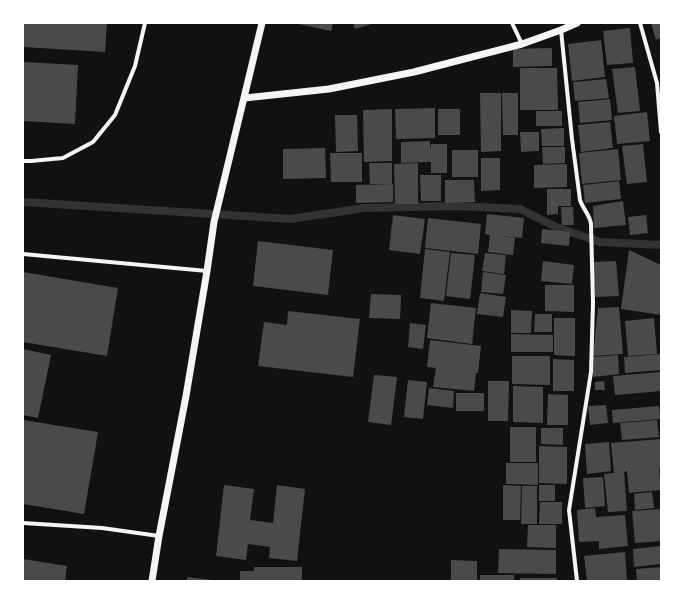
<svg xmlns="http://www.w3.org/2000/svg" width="684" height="604" font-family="'Exo 2',sans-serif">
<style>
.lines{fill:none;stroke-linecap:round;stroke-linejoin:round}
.stream{stroke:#333;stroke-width:8}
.building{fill:#4a4a4a}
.minor{stroke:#f5f5f5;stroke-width:4}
.tertiary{stroke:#f5f5f5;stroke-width:7}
</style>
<rect width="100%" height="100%" fill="#111"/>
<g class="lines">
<polyline class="stream" points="23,202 291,219 363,208 457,206 520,209 556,227 600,242 661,245"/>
</g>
<g class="building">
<polygon points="23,23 107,23 105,52 23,47"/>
<polygon points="294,23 333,23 331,31"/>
<polygon points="353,23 375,23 355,29"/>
<polygon points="651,23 661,23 661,38 656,40"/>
<polygon points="630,28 633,63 607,65 603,31"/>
<polygon points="601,40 605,77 572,81 568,44"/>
<polygon points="552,48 552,66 513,67 513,49"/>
<polygon points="23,62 78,65 75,124 23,121"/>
<polygon points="635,67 640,111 618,113 612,69"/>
<polygon points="520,68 557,68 558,110 520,110"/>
<polygon points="606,79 609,98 575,101 573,82"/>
<polygon points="480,93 501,93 501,151 481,152"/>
<polygon points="502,93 518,93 518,135 503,135"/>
<polygon points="610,99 612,120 580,123 578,102"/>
<polygon points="435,108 435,138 396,139 395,109"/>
<polygon points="392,109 392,161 364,162 363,110"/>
<rect x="438" y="109" width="22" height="26"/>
<rect x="536" y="111" width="26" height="15"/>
<polygon points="647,112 650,141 617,144 614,116"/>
<polygon points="335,115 357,115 358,151 336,152"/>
<polygon points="610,122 613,148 581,152 578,125"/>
<polygon points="564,128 564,146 542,146 541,129"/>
<polygon points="520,132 539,132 539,151 521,152"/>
<polygon points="430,141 430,151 431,144 447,144 447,173 431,173 431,162 401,163 401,142"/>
<polygon points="643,144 647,182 627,184 622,146"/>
<polygon points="542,147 565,147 565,163 543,164"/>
<polygon points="325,148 326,178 283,179 283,149"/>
<polygon points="618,149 621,180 582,184 579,153"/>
<rect x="452" y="150" width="26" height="27"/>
<polygon points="330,153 362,153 362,182 331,182"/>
<polygon points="481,158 500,158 500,190 481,191"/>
<polygon points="369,163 392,163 392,184 370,184"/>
<polygon points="418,163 418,204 395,204 394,164"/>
<polygon points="567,164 567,187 534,188 534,165"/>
<polygon points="420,175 441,175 441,201 421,201"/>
<polygon points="445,180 474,180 475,202 445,203"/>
<polygon points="619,181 621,199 585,203 583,185"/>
<polygon points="393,184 393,202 356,203 356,185"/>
<polygon points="547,189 571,189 571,206 558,206 558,214 547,215"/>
<polygon points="623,201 626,225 594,228 593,206"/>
<polygon points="561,207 573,207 574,225 562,225"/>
<polygon points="487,214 524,218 522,238 501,236 515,238 513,255 488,252 490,235 485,234"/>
<polygon points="393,215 425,219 420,254 389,250"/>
<polygon points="646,215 648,233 630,235 628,217"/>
<polygon points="428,218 481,224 478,254 425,248"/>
<polygon points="542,229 570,232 569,246 541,243"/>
<polygon points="258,241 333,250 328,295 253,286"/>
<polygon points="425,249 450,252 444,301 420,298"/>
<polygon points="629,250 661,265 661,315 621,309"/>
<polygon points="451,253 475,255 470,299 446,296"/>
<polygon points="485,253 506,255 504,274 482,271"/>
<polygon points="543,261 574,265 572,284 541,281"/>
<polygon points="616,261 619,296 595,297 593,262"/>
<polygon points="23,272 118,288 107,356 23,342"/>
<polygon points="483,272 506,275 503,294 481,292"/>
<polygon points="545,285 574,285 574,312 545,311"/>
<polygon points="480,293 506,297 503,317 477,314"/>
<polygon points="371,294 401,295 400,319 369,318"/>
<polygon points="431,303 476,308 472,344 427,338"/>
<polygon points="619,307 623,354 593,356 598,308"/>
<polygon points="511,310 532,311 531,333 511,333"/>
<polygon points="288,311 360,319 353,377 258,366 264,322 287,325"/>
<polygon points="535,314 552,314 552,332 534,332"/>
<polygon points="554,318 575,318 575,356 554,355"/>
<polygon points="654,318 657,354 628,356 625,321"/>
<polygon points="410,323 426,325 423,349 408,347"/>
<polygon points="511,334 553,335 553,352 511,352"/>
<polygon points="430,340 481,346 478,373 476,373 474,391 433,387 436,368 427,367"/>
<polygon points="23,349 51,355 38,418 23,415"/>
<polygon points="661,354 661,370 625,373 624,357"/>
<polygon points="618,355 619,374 593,377 593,357"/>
<polygon points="512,356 550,356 550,385 512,384"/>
<polygon points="553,359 574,360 574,391 553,391"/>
<polygon points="661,372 661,391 615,395 613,376"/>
<polygon points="374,375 397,377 391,425 368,422"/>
<polygon points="408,380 427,382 423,419 404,417"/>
<polygon points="488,381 509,381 508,421 488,421"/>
<polygon points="604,381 605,390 595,390 595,382"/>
<polygon points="513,386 543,387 543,423 513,422"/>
<polygon points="429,388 454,391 453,408 427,405"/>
<rect x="456" y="393" width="28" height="18"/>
<polygon points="548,394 568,395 568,425 547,425"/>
<polygon points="606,405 608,423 590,425 588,406"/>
<polygon points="659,406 660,419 613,423 612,410"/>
<polygon points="23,420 98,432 84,514 23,504"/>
<polygon points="657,420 659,437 622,440 620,423"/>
<rect x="510" y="427" width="26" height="35"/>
<polygon points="541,428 563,428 563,445 541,444"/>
<polygon points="661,439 661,469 659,469 661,490 629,493 627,471 624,472 627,511 608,512 604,474 622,472 614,473 611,443"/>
<polygon points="609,442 611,471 587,474 585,444"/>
<polygon points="539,446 567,447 567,484 539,483"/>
<polygon points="506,463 538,463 538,485 506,484"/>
<polygon points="603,477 605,506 585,508 583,478"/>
<polygon points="224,485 254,489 250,520 273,523 277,485 305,489 297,561 269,558 270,547 248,544 246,560 216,556"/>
<polygon points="503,485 521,486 520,520 503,520"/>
<rect x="539" y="485" width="16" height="16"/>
<polygon points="522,486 537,486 537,524 521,524"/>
<polygon points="652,492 654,508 635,510 634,494"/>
<polygon points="540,502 562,502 562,524 539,524"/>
<polygon points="595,508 596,517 625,515 628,546 599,549 599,541 579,542 577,510"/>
<polygon points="661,509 661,541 635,543 632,511"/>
<polygon points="528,525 556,525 556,548 527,547"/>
<polygon points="661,546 661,564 634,567 633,549"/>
<polygon points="499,549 556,550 556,574 498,573"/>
<polygon points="625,552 627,581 587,581 584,556"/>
<polygon points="23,559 67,566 65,581 23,581"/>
<polygon points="451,560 477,561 477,581 451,581"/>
<polygon points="254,567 302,567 302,581 240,581 240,571 254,571"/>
<polygon points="661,567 661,581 637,581 636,569"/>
<rect x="480" y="575" width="34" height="6"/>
<polygon points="187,577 212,580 212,581 187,581"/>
<rect x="520" y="578" width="37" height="3"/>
</g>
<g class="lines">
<g class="minor">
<polyline points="512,23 522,44"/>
<polyline points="640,23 657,83 661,132"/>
<path d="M561,30L572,139L580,200C583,209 590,215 591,224L593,303L591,372L569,510L577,581"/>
<polyline points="23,161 31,161 63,158 93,142 115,115 135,66 145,23"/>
<polyline points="23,254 207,271"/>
<polyline points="23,523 102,528 159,536"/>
</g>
<g class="tertiary">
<polyline points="245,98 329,89 414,72 522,44 561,30 577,23"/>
<polyline points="152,581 159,536 186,396 207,271 214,222 262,23"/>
</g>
</g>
<rect width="684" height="604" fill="none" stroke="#ffffff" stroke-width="48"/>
</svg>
